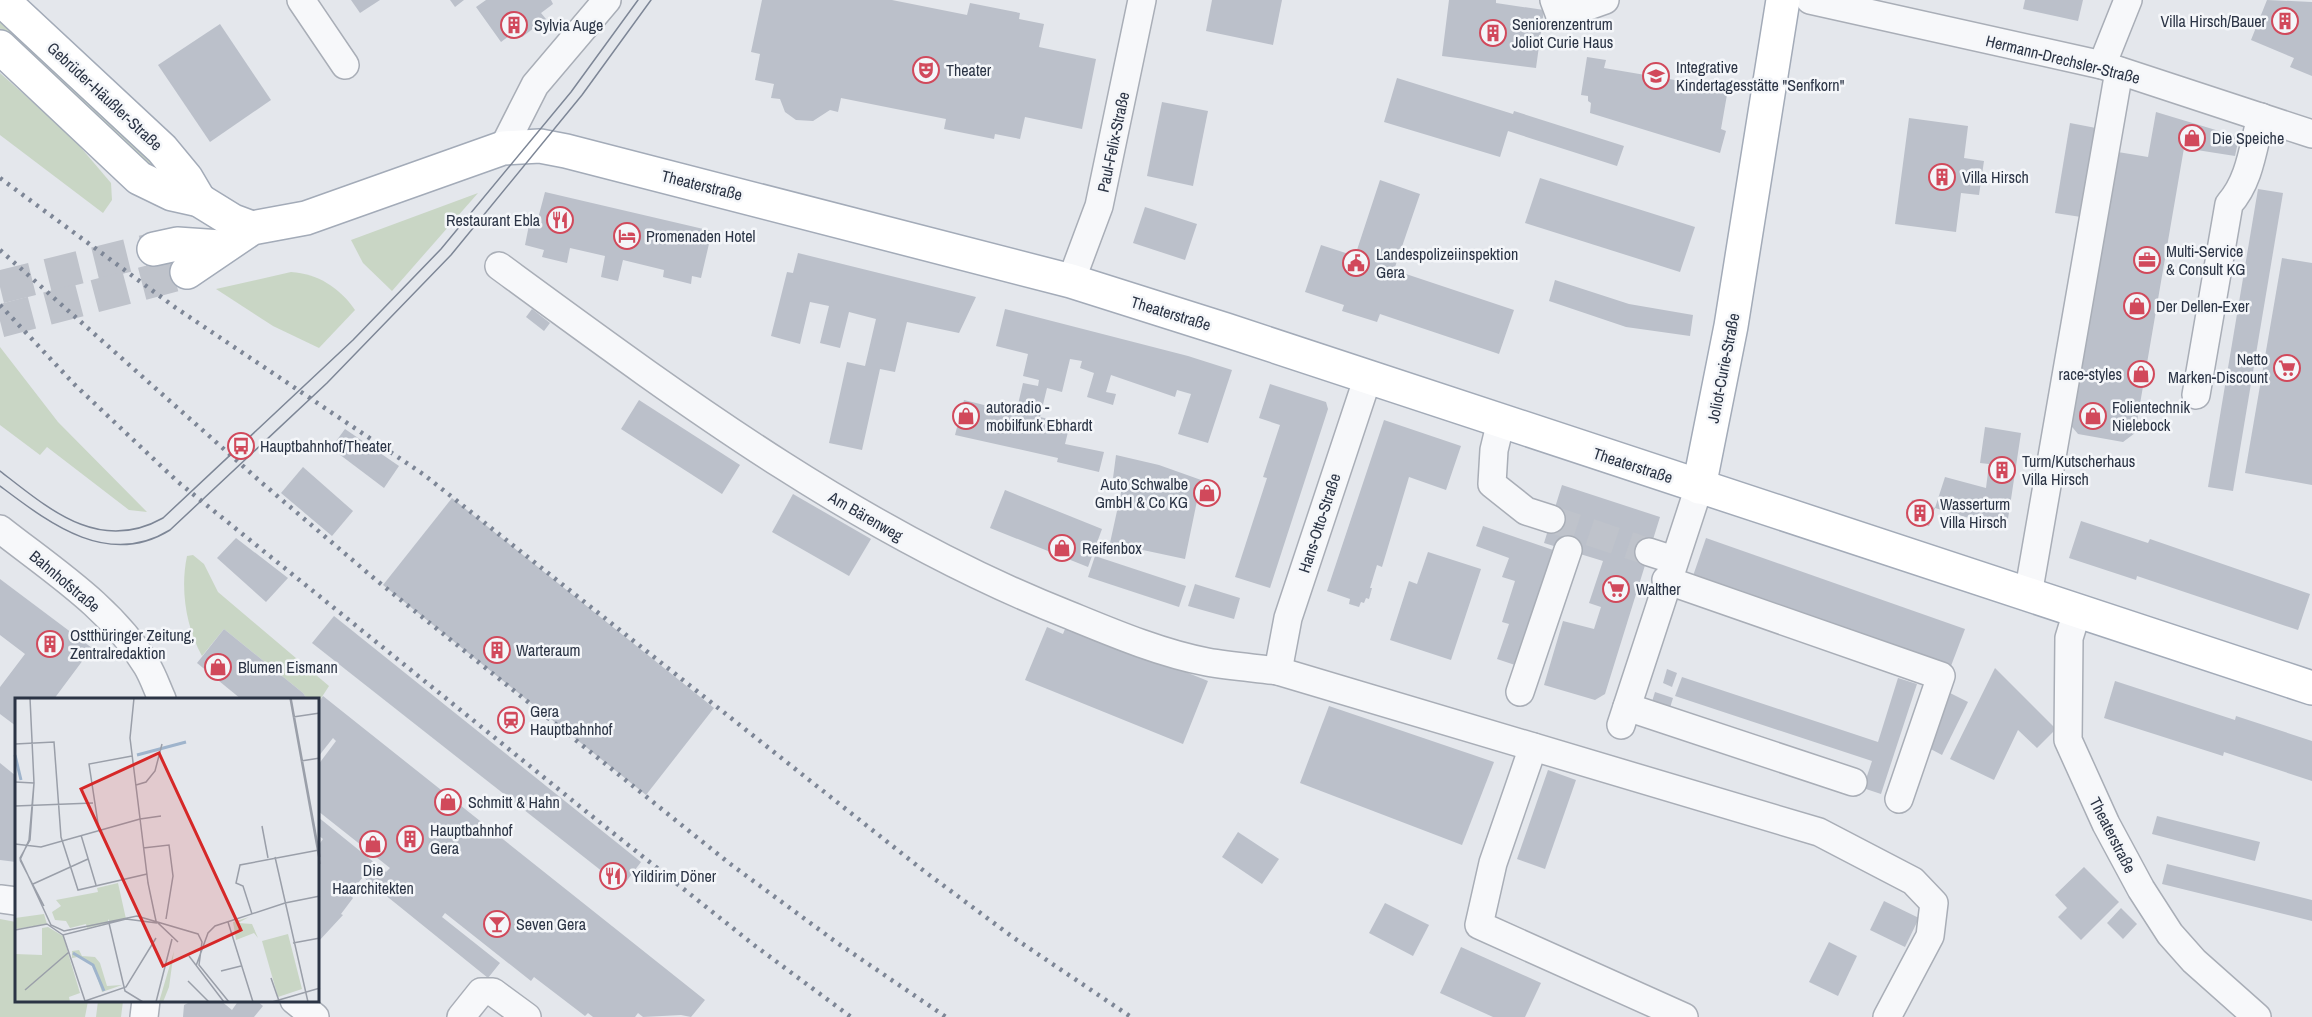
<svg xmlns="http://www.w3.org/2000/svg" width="2312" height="1017" font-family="'Archivo Narrow',sans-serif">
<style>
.green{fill:#c9d6c5}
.building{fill:#bbc0ca}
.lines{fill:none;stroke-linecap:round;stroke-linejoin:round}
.minor-tunnel{stroke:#bfc3cb;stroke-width:27;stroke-dasharray:27 14;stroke-linecap:butt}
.major-tunnel{stroke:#bfc3cb;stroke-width:33;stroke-dasharray:33 16;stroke-linecap:butt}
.minor-casing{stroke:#a9aeb7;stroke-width:30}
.major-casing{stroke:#a3abb8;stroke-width:36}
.minor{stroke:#f7f8fa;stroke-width:27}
.major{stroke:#fff;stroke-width:33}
.tram{stroke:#7d8696;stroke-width:1.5}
.rail{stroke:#7d8696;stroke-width:4.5;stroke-dasharray:3 6;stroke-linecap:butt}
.labels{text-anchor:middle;stroke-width:5;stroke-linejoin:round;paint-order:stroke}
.poi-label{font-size:16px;fill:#2b3445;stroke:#f4f6f9;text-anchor:start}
.street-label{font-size:16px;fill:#2b3445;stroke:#f4f6f9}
.inset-river{fill:none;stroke:#9fb4cc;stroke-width:3}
.inset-road{fill:none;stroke:#9a9fa9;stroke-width:1.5}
.view{fill:#d62828;fill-opacity:0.15;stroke:#d62828;stroke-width:3}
.inset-edge{fill:none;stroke:#2b3445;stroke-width:3}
</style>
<rect width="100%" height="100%" fill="#e4e7ec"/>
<g class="green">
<polygon points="0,16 160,169 157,171 146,162 0,29"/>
<polygon points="0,73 71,136 111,183 112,200 103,213 0,135"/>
<polygon points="478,193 392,291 363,263 351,240"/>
<path d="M291,272C318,274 339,287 355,310L319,348L273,326L216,289Z"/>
<polygon points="0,347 58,422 147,512 129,510 47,447 40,455 0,425"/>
<path d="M193,555L204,564L218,592L329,686L318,703V699H307L303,693L224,629L202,656C186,627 180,589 187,556Z"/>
<polygon points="0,919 16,922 16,1000 88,1001 85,1017 0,1017"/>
<polygon points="98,1001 123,1001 121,1017 96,1017"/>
</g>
<g class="building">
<polygon points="351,0 380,0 360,13"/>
<polygon points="450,0 464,0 455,7"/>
<polygon points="486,0 551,0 553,4 541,13 546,19 522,37 517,30 501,42 476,7"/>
<polygon points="762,0 892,0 967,15 970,3 1020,13 1019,19 1044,24 1039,47 1096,59 1082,129 1025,117 1020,139 995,134 994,139 944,129 946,119 841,98 838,112 830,110 813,121 796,120 785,112 780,99 771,98 774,84 755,80 760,54 751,52"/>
<polygon points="1212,0 1282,0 1273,45 1206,31"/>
<polygon points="1449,0 1496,0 1496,3 1544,10 1536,68 1442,56"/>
<polygon points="2025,0 2083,0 2078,21 2023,9"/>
<polygon points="2267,0 2312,2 2312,76 2290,67 2294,58 2251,40"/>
<polygon points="220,24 271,100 210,142 158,65"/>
<polygon points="1587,57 1606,60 1604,68 1728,89 1721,129 1726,131 1720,153 1590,113 1591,103 1588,101 1588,96 1581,95"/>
<polygon points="1397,78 1513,114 1514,111 1624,146 1617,166 1508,131 1500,157 1384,122"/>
<polygon points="1162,102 1208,111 1193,186 1147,176"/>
<polygon points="2156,112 2239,137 2235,156 2184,148 2135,433 2123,442 2078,434 2068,422 2112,151 2148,157"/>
<polygon points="1909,118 1968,126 1964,158 1984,161 1979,195 1961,193 1956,232 1895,224"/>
<polygon points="2070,123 2096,128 2081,217 2055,213"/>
<polygon points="1540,178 1695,227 1680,272 1525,223"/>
<polygon points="1380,180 1420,194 1394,270 1514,310 1499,354 1380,314 1377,322 1342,311 1344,305 1305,292 1321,245 1355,256"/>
<polygon points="2258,189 2283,193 2233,491 2208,487"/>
<polygon points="545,192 712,231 701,278 692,276 691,284 663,277 664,270 623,260 618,281 601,277 605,256 570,248 567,263 542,257 544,250 525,245 529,225 536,226"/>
<polygon points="1145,207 1197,224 1185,260 1133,243"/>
<polygon points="798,253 976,297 959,333 907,322 895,372 880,369 862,450 829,443 847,362 865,366 876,319 849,312 840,348 820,343 829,306 810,302 800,344 771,336 787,272 793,273"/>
<polygon points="2282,258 2312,263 2312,485 2245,473"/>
<polygon points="1555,280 1629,304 1693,315 1690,336 1626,327 1549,301"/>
<polygon points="532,309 550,323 544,331 526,317"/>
<polygon points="1005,309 1188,356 1232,370 1208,443 1178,434 1191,394 1177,390 1175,397 1111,375 1106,392 1116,394 1113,405 1087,397 1094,373 1080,368 1082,361 1070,359 1062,392 1047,388 1040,417 1070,424 1065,444 1104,452 1099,472 1057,462 1058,458 955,435 964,400 1016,413 1023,383 1038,386 1039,380 1023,376 1028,354 996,346"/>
<polygon points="1270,384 1326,402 1328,409 1270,588 1235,577 1267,478 1263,477 1280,425 1259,418"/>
<polygon points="639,400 740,465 722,494 621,429"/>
<polygon points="1384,420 1461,446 1446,490 1409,477 1382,567 1377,565 1370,588 1372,588 1369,599 1366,598 1364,603 1361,602 1359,607 1349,604 1350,599 1327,591"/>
<polygon points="1985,427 2021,433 2008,519 1996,526 1935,508 1945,477 1986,488 1989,464 1980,463"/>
<polygon points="345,429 399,466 384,488 331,448"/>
<polygon points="1116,455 1159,465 1218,486 1213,505 1197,501 1185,559 1110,543 1124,479 1113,478"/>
<polygon points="303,467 353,511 332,536 281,493"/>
<polygon points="1562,485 1660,517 1605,694 1595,700 1544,685 1563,621 1594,629 1601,607 1589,603 1603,561 1544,543"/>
<polygon points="1005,490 1102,529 1088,567 990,528"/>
<polygon points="793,494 871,539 849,576 772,532"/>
<polygon points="452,498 714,708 646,795 383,585"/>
<polygon points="1912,500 1935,508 1929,526 1906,518"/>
<polygon points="2081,521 2148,543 2150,539 2310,594 2298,630 2137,576 2136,580 2069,558"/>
<polygon points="1483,526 1559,552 1521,667 1497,659 1509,624 1502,622 1515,581 1502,577 1509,558 1476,546"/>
<polygon points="236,538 288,578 266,602 217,558"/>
<polygon points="1706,538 1965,629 1951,666 1693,576"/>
<polygon points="1428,552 1481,569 1451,660 1390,640 1409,581 1417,584"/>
<polygon points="1095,556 1186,586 1179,607 1088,577"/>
<polygon points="0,579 92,648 54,699 16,699 16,726 0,714 0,687 25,654 0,635"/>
<polygon points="1195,584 1240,598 1234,619 1188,606"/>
<polygon points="334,616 641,862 622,887 312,643"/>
<polygon points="1067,624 1208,681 1183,744 1025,680 1047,627 1063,634"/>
<polygon points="224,629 303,693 307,699 241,699 197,663"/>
<polygon points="1995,668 2056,729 2037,748 2018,730 1994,780 1950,759"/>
<polygon points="1667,669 1677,673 1672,687 1663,683"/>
<polygon points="1682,677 1878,742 1898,678 1917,684 1881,794 1863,788 1872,761 1675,696"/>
<polygon points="2115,681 2235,720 2236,716 2312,741 2312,781 2224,752 2223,756 2104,718"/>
<polygon points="1655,692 1673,698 1669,711 1651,705"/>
<polygon points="1950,693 1968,702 1942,755 1925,746"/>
<polygon points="323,696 705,1000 691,1017 681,1015 643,1017 638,1013 635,1017 593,1017 588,1013 585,1016 534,977 531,981 445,913 442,917 500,963 488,978 363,877 349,894 353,898 341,914 343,915 318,942 318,846 323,839 318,835 318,817 386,872 390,868 318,811 318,765 336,741 333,738 318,757 318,703"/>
<polygon points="1329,706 1494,762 1462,845 1300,783"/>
<polygon points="0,763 16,776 16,862 0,860"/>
<polygon points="1548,770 1576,780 1545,869 1517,859"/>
<polygon points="2157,816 2260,842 2255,861 2152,834"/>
<polygon points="1238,832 1279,859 1262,884 1222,857"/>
<polygon points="2167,864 2312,900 2312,921 2162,884"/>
<polygon points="2084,867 2119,902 2081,940 2058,917 2067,908 2055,895"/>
<polygon points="1884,901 1919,918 1905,947 1870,930"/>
<polygon points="1385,903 1429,925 1413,956 1369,933"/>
<polygon points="2121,908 2137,924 2123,939 2107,923"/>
<polygon points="1829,942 1857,956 1838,996 1809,982"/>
<polygon points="1461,947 1541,983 1525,1017 1493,1017 1440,993"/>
<polygon points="194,1000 220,1000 232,1010 239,1000 256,1000 263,1006 254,1017 183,1017 184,1005"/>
</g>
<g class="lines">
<polyline class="minor-tunnel" points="1551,519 1649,552"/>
<g class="major-tunnel">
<polyline points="0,287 154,249"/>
<polyline points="0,321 187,272"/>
</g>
<defs>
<g id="minor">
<polyline points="301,0 345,65"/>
<polyline points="1554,0 1560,16 1605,0"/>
<polyline points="1810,0 2102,65 2312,134"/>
<polyline points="2102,65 2128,0"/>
<polyline points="503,148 535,85 607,0"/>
<path d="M499,266C679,398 860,533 1069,615C1113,633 1160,653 1207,662C1230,666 1255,668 1278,671L1819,832L1913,881L1934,903L1930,936L1887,1017"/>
<polyline points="1071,281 1099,206 1142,0"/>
<path d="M2196,395L2229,204C2250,181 2253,147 2261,117"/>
<polyline points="1501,421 1494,450 1492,484 1526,511 1551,519"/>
<path d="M0,529C52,570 112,608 147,666C153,676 157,688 162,699"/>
<polyline points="1649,552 1674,560"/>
<polyline points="1666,580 1941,676 1899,799"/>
<polyline points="2028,595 2119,71"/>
<polyline points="2077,612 2069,638 2068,740 2106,824 2141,889 2170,934 2194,961 2257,1017"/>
<polyline points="1278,671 1288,618 1368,377"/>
<polyline points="1520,692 1568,550"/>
<polyline points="1627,707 1853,782"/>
<polyline points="1621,725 1699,487"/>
<polyline points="1533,747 1493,863 1479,925 1684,1017"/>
<polyline points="0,899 16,901"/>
<polyline points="294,1000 315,1017"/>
<polyline points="144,1017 146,1000"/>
<polyline points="461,1017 481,992 493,992 527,1017"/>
</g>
<g id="major">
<polyline points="2,0 162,149 186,178 199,200"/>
<polyline points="0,47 139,178 172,194 199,200 233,221 252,228"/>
<polyline points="154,249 177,244 221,247"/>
<polyline points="187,272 252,228 306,218 503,148 540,146 566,151 1071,281 1226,330 2312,688"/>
<polyline points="1699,487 1731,326 1783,0"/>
</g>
</defs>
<use href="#minor" class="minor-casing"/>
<use href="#major" class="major-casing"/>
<use href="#minor" class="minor"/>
<use href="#major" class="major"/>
<g class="tram">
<path d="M0,471C49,509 99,554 163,518L353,340L441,249L571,92L638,0"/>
<path d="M0,486C48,522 107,569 170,530L327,383L451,255L582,95L651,0"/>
</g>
<g class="rail">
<polyline points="0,178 176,308 423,474 924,871 1014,938 1131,1017"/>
<polyline points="0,250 262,483 376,580 729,863 836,942 946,1017"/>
<polyline points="0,305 75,385 178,482 588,813 754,945 851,1017"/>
</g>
</g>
<defs>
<symbol id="building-ring" viewBox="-11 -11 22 22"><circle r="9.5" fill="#f4f6f9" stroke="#d1495b" stroke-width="1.5"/><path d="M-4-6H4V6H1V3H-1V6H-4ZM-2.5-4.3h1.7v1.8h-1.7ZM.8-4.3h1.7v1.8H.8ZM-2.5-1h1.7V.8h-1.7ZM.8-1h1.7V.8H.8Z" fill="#d1495b"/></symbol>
<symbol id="theatre-ring" viewBox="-11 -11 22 22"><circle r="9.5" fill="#f4f6f9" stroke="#d1495b" stroke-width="1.5"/><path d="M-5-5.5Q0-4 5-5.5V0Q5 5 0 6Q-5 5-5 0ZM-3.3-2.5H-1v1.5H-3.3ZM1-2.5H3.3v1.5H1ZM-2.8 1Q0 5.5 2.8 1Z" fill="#d1495b"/></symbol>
<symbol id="school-ring" viewBox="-11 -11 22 22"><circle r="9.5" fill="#f4f6f9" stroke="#d1495b" stroke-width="1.5"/><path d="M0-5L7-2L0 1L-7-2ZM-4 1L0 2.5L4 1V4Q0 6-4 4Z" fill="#d1495b"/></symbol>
<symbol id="shop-ring" viewBox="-11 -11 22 22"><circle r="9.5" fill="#f4f6f9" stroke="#d1495b" stroke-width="1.5"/><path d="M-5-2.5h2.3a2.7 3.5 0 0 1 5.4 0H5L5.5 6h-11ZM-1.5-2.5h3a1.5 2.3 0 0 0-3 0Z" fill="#d1495b"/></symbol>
<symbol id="restaurant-ring" viewBox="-11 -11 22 22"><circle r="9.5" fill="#f4f6f9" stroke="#d1495b" stroke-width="1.5"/><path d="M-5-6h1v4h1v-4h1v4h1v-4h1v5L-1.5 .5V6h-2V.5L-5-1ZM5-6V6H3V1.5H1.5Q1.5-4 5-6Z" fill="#d1495b"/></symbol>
<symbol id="hotel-ring" viewBox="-11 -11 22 22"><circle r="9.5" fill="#f4f6f9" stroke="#d1495b" stroke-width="1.5"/><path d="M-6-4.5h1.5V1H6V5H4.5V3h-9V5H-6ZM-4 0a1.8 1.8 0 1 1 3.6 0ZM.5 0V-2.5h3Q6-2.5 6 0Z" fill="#d1495b"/></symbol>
<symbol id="office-ring" viewBox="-11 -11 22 22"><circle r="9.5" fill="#f4f6f9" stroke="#d1495b" stroke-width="1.5"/><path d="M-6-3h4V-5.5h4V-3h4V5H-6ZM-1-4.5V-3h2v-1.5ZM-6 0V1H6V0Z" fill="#d1495b"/></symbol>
<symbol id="civic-ring" viewBox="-11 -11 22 22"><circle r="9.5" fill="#f4f6f9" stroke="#d1495b" stroke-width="1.5"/><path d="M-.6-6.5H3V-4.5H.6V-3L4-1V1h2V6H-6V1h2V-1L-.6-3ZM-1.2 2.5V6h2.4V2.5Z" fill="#d1495b"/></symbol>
<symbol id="supermarket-ring" viewBox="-11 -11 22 22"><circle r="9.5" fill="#f4f6f9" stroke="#d1495b" stroke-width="1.5"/><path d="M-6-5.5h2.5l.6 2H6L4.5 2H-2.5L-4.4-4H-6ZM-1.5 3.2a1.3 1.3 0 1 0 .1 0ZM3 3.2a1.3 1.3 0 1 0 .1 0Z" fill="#d1495b"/></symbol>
<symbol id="bus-ring" viewBox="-11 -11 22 22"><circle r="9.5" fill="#f4f6f9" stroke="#d1495b" stroke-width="1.5"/><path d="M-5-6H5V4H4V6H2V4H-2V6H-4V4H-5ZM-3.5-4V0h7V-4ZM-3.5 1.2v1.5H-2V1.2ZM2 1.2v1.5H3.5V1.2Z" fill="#d1495b"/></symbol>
<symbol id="station-ring" viewBox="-11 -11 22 22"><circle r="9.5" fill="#f4f6f9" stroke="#d1495b" stroke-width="1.5"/><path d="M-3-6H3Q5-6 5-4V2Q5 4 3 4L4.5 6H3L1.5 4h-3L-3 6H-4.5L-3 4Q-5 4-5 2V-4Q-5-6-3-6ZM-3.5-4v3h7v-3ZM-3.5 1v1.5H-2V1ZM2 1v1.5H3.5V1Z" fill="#d1495b"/></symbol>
<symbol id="bar-ring" viewBox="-11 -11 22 22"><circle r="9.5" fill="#f4f6f9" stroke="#d1495b" stroke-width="1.5"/><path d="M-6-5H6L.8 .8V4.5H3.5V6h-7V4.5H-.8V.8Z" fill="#d1495b"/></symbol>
</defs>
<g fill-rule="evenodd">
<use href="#building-ring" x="2270" y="6" width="30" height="30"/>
<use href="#building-ring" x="499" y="10" width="30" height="30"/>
<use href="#building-ring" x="1478" y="18" width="30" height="30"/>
<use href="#theatre-ring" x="911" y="55" width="30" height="30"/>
<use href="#school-ring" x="1641" y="61" width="30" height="30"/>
<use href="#shop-ring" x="2177" y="123" width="30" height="30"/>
<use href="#building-ring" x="1927" y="162" width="30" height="30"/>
<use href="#restaurant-ring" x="545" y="205" width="30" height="30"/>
<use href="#hotel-ring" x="612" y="221" width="30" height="30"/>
<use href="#office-ring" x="2132" y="245" width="30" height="30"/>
<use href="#civic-ring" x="1341" y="248" width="30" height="30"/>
<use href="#shop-ring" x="2122" y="291" width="30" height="30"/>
<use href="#supermarket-ring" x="2272" y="353" width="30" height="30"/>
<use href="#shop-ring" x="2126" y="359" width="30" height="30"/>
<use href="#shop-ring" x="951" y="401" width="30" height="30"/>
<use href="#shop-ring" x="2078" y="401" width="30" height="30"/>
<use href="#bus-ring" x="226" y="431" width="30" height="30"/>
<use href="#building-ring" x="1987" y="455" width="30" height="30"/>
<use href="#shop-ring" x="1192" y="478" width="30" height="30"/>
<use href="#building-ring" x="1905" y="498" width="30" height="30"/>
<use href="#shop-ring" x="1047" y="533" width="30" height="30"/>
<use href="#supermarket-ring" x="1601" y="574" width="30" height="30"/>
<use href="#building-ring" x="35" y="629" width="30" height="30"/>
<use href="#building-ring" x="482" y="635" width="30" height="30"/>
<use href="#shop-ring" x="203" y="652" width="30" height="30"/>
<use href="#station-ring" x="496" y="705" width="30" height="30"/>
<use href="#shop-ring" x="433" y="787" width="30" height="30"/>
<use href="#building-ring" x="395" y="824" width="30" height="30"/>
<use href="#shop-ring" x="358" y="829" width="30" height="30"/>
<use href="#restaurant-ring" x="598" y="861" width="30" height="30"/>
<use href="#bar-ring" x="482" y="909" width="30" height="30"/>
</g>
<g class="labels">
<g class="poi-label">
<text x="2266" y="27" text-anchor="end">Villa Hirsch/Bauer</text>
<text x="1512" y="30">Seniorenzentrum<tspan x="1512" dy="18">Joliot Curie Haus</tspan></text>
<text x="534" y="31">Sylvia Auge</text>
<text x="1676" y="73">Integrative<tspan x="1676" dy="18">Kindertagesstätte "Senfkorn"</tspan></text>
<text x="946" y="76">Theater</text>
<text x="2212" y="144">Die Speiche</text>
<text x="1962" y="183">Villa Hirsch</text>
<text x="540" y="226" text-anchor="end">Restaurant Ebla</text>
<text x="646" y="242">Promenaden Hotel</text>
<text x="2166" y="257">Multi-Service<tspan x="2166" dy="18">&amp; Consult KG</tspan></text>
<text x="1376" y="260">Landespolizeiinspektion<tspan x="1376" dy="18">Gera</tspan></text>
<text x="2156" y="312">Der Dellen-Exer</text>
<text x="2268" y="365" text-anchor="end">Netto<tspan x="2268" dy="18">Marken-Discount</tspan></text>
<text x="2122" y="380" text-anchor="end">race-styles</text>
<text x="986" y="413">autoradio -<tspan x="986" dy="18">mobilfunk Ebhardt</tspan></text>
<text x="2112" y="413">Folientechnik<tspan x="2112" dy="18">Nielebock</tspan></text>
<text x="260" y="452">Hauptbahnhof/Theater</text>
<text x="2022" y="467">Turm/Kutscherhaus<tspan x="2022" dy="18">Villa Hirsch</tspan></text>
<text x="1188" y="490" text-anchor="end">Auto Schwalbe<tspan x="1188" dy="18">GmbH &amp; Co KG</tspan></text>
<text x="1940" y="510">Wasserturm<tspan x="1940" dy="18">Villa Hirsch</tspan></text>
<text x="1082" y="554">Reifenbox</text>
<text x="1636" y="595">Walther</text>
<text x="70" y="641">Ostthüringer Zeitung,<tspan x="70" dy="18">Zentralredaktion</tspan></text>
<text x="516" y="656">Warteraum</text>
<text x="238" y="673">Blumen Eismann</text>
<text x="530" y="717">Gera<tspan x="530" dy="18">Hauptbahnhof</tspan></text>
<text x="468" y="808">Schmitt &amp; Hahn</text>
<text x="430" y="836">Hauptbahnhof<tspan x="430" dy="18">Gera</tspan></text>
<text x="373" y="876" text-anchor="middle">Die<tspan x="373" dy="18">Haarchitekten</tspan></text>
<text x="632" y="882">Yildirim Döner</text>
<text x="516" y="930">Seven Gera</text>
</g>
<g class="street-label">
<text transform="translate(2063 59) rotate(14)" y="6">Hermann-Drechsler-Straße</text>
<text transform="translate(105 96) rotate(43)" y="6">Gebrüder-Häußler-Straße</text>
<text transform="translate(1113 142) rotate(-78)" y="6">Paul-Felix-Straße</text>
<text transform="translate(702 185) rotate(14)" y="6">Theaterstraße</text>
<text transform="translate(1171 313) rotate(17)" y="6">Theaterstraße</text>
<text transform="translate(1723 368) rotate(-79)" y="6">Joliot-Curie-Straße</text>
<text transform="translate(1633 465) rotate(18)" y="6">Theaterstraße</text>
<text transform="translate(866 516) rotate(30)" y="6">Am Bärenweg</text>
<text transform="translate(1319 523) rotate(-72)" y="6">Hans-Otto-Straße</text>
<text transform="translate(65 581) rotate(40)" y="6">Bahnhofstraße</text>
<text transform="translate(2113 835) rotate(63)" y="6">Theaterstraße</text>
</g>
</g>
<g transform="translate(15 698)">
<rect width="304" height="304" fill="#e4e7ec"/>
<path d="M103,185L111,221L95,224L93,221V225L72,230L71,226L55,230L51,223L40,222L37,214L46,208L41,202L83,194L82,190ZM29,216L32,226L0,231V220ZM234,219L223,225L237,226L243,240L239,235L221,242L218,224ZM33,229L48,238L65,295L54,299L55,304H0V256L27,257V230ZM273,236L287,291L263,299L247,243ZM64,252L67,258L80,259L85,265L92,288L107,287L87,294L78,267L63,259L57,260V253ZM159,253L154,289L148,304H144Z" fill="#c9d6c5"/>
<path class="inset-river" d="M0,57L6,82M122,57L171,44M58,255L78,267L89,293"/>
<path class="inset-road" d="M15,0L19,85L15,142L5,160L36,227L49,233L122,218L183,236L187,244L184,267L214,304M119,0L115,40L133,185L141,223L163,244M275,0L305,166M276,0L305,159M278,19L305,15M0,46L39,44L46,139L63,192L132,176M286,63L305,60M0,84L19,85M121,87L131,84L140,73L147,46M0,108L78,105M125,121L146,118M247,128L253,160M84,132L74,66L117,58M66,137L81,187M0,146L26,149L125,121M128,150L154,147L158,178L151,221M260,159L293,304M5,162L14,142L19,85L15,0M5,162L29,208M18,186L73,161M237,216L228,188L221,185L225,167L304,152M213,224L238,304M94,225L110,293L128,304M0,232L32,226L48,237L111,221L142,225M48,237L70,303M278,245L305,240M174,258L209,304M181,268L193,235L200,228L270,205L305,198M206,273L226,268M256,280L264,303M173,283L194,304M10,292L54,254M70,303L111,289L141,240M141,304L157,241M257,304L305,290"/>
<path class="view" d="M144,55L226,232L148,268L66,91Z"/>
<rect width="304" height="304" class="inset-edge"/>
</g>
</svg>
